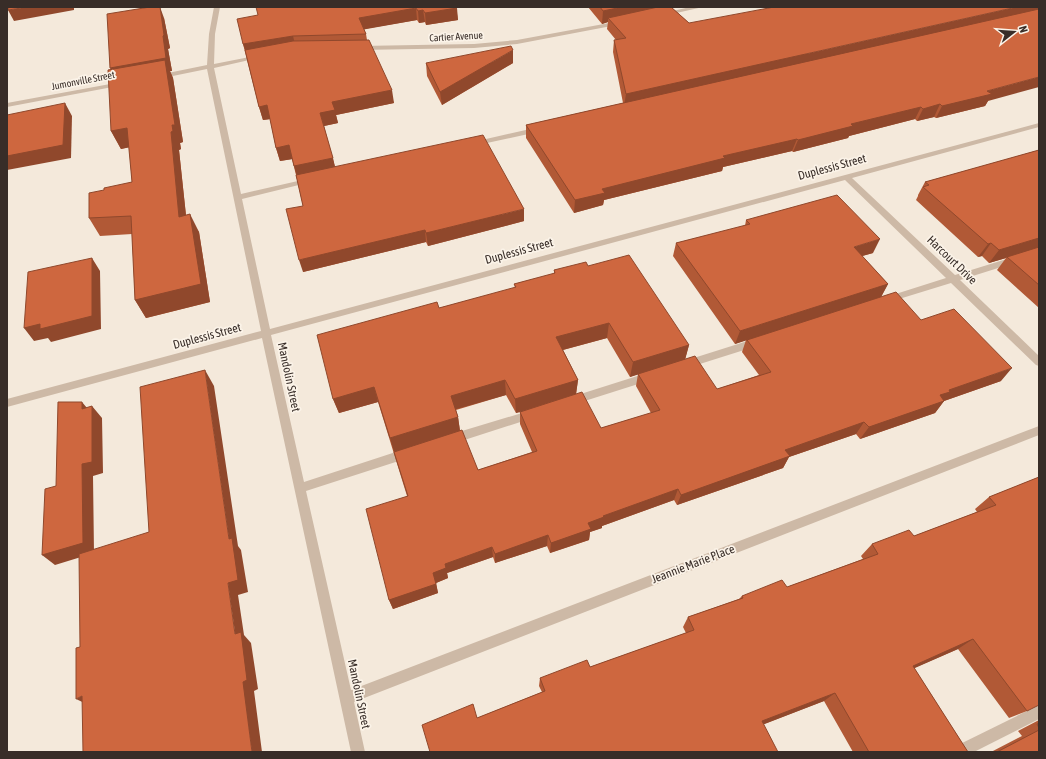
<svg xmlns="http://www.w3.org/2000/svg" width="1046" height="759" font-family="'Asap Condensed',sans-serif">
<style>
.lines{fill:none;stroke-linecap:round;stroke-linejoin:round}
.minor{fill:#cdb9a6;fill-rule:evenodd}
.wall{fill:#b15936;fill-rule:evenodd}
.shaded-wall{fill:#90482c}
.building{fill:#ce673f;stroke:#90482c}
.labels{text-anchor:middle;stroke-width:3.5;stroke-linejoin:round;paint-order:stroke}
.far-street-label{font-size:10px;fill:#382d28;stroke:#fbf3e8}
.street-label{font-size:12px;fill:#382d28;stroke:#fbf3e8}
</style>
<rect width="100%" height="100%" fill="#f4e9db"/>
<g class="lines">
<g class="minor">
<polygon points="214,7 220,7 215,34 214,64 260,55 263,57 214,68 241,194 311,178 315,180 311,182 242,199 270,329 1039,123 1039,127 852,178 955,275 1039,249 1039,255 960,280 1039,356 1039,366 1036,365 951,283 886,303 883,302 881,300 883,298 946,278 845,180 271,335 304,482 408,448 412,450 413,453 412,456 408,458 306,491 351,690 1039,426 1039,435 354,702 365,752 351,752 262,338 7,407 7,399 261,331 207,69 158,79 155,77 158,75 207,65 209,34"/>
<polygon points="690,7 703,7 663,16 660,14"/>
<polygon points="620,21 623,23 622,24 517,44 474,48 360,50 357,48 360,46 474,44 517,40"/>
<polygon points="121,82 123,83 123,85 7,107 7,103"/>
<polygon points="539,127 543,129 542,131 473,146 469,144 473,142"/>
<polygon points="757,338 762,342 760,345 684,369 681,368 679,365 681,362"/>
<polygon points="650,372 654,373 655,376 654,379 572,405 568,404 567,401 568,398"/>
<polygon points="532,410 536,411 537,414 536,417 452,444 448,442 447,439 448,436 452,434"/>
<polygon points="1039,705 1039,719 974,752 952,752 954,747"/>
</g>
</g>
<g class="wall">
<polygon points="456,7 458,20 426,25 425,22 419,23 417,20 364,29 366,34 367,40 394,103 336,115 338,123 324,126 335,167 524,221 428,246 426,242 303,272 303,206 296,175 292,159 280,161 276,148 270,119 263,120 259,107 243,44 258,15"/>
<polygon points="588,7 671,7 689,23 988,101 985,106 936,118 934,117 917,121 915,119 849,136 848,138 793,152 792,151 723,167 722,171 604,200 603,205 574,213 526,138 526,125 623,103 613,52 614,40 616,40 607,29 608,22 602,24"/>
<polygon points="164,18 170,48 168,49 172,71 170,71 173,78 183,142 180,143 181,149 179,150 186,215 199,232 210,302 146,318 135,300 132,234 100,236 89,218 104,190 132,182 129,147 121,149 111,131 111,70"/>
<polygon points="426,63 513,63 442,105 427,76"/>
<polygon points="1039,150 1039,308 997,270 1006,258 989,263 982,256 978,257 916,200 918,196 918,195 925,182"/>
<path d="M746,220L873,253L862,256L888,284L881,297L921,320L1001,381L944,401L935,413L860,439L856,434L789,457L783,468L677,505L674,500L602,526V528L590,532L589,540L550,553L547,546L495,563L493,557L447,573L448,578L436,583L438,593L393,609L389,600L407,496L378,402L339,413L333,399L439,308L515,288L514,284L554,274V270L588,266L689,345L685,359L717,389L759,375L742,352L746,340L735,344L673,256L676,243L745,226ZM607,338L630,377L638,374L636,386L651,413L601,428L576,394L578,380L563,350ZM506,395L516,413L520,412V424L532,452L478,470L460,431L458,417L456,410Z"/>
<polygon points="1039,477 1027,711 1009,718 958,649 914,668 968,752 853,752 824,701 764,724 477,718 542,692 539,686 540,678 590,667 686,633 683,627 688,617 739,599 742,596 787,587 863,559 861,556 872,544 914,536 977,512 975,509 989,497"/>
<polygon points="1039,720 1039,752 991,752 1022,736 1018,731"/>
</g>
<g class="shaded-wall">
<polygon points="28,7 74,7 74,10 14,21 8,10"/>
<polygon points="160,7 164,18 170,48 168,49 172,71 170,71 173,78 183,142 180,143 181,149 179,150 188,235 179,217 171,132 172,125 117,81 110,68 163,36"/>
<polygon points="622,7 662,7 608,18 608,22 602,24 603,11"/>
<polygon points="1017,7 1039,7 1039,12 624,106 626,94"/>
<polygon points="416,8 417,20 361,30 359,18"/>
<polygon points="457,8 458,20 426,25 425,13"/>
<polygon points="423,10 425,22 419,23 418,11"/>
<polygon points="293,36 296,48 247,56 243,44"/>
<polygon points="513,50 513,63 442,105 440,92"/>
<polygon points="1039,77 1039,87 988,101 985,106 936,118 942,106 987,91"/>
<polygon points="392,90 394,103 336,115 338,123 324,126 320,113 332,102"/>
<polygon points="65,103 72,116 71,158 7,170 7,156"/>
<polygon points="940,104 934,117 917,121 923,109"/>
<polygon points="267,105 271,119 263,120 259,107"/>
<polygon points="921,107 915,119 849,136 848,138 793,152 798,140 851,124"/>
<polygon points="127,128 136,146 121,149 111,131"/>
<polygon points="797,139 792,151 723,167 722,171 604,200 603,205 574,213 575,200 602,189 723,156"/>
<polygon points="289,145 293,159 280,161 276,148"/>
<polygon points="333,158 336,171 298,180 294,166"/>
<polygon points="524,209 524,221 428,246 426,233"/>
<polygon points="190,214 199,232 210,302 146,318 135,300"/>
<polygon points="425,230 426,242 303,272 299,260"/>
<polygon points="1039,238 1039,248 1007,257 1006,258 989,263 999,250"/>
<polygon points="880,239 873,253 848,260 854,247"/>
<polygon points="991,243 982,256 978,257 988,244"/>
<polygon points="92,258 100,271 101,329 51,342 48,338 34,341 24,328"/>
<polygon points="888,284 881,297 735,344 740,331"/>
<polygon points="609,323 607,338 555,352 556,337"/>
<polygon points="689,345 685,360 630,377 633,362"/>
<polygon points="1012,368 1001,381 944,401 935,413 860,439 869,427 940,395 949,390"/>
<polygon points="205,370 214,386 238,546 241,550 248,592 238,595 244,635 251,643 258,689 254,691 262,752 252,752 228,583 229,539"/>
<polygon points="505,380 506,395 453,410 451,396"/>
<polygon points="578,380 576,394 516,413 515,399"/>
<polygon points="374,387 378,402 339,413 333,399"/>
<polygon points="82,402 92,414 92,406 102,418 103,473 93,476 94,553 55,565 42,555 82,464"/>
<polygon points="458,417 460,431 394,452 390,438"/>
<polygon points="864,422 856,434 789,457 783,468 677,505 681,495 785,450"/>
<polygon points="678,489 674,500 602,526 602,528 590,532 589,540 550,553 551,543 588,523 603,516"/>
<polygon points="548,535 547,546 495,563 495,554"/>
<polygon points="492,547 493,557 447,573 448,578 436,583 438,593 393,609 389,600 433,573 445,564"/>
<polygon points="973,639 958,649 899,675 913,666"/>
<polygon points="835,693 824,701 754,728 762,721"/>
<polygon points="82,696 93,707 76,699"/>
</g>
<g class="building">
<polygon points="8,7 28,7 8,10"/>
<polygon points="150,7 160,7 164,35 163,36 166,58 110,68 107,14"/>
<polygon points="256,7 456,7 457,8 425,13 423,10 418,11 416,8 359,18 366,34 293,36 243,44 237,19 258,15"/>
<polygon points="600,7 622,7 603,11"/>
<polygon points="658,7 671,7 689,23 774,7 1017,7 626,94 614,40 626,38 608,18"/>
<polygon points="1039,9 1039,77 987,91 992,94 942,106 940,104 923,109 921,107 851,124 853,126 798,140 797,139 723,156 725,158 602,189 605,193 575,200 526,125"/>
<polygon points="369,40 392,90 332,102 335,110 320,113 333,158 294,166 289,145 276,148 267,105 259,107 245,50 293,41"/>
<polygon points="511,46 513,50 440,92 426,63"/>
<polygon points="165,60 175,125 172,125 173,131 171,132 179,217 190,214 201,284 135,300 131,216 89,218 89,193 104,190 104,188 132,182 127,128 111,131 108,70"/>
<polygon points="65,103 63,145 7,156 7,115"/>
<polygon points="483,135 524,209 426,233 425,230 299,260 286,209 303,206 296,175"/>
<polygon points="1039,150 1039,238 999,250 991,243 988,244 923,187 929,185 925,182"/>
<polygon points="837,195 880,239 854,247 888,284 740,331 676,243 750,224 746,220"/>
<polygon points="1039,247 1039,285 1007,257"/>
<polygon points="629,255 689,345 633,362 609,323 556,337 578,380 515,399 505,380 451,396 458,417 390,438 374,387 333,399 317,335 437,302 439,308 516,287 514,284 555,273 554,270 586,262 588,266"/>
<polygon points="92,258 92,316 40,329 40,324 24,328 28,272"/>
<polygon points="896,292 921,320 954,309 1012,368 949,390 950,392 940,395 944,401 869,427 864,422 785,450 790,456 681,495 678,489 603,516 604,517 588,523 591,529 551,543 548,535 495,554 492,547 445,564 446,568 433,573 436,584 389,600 366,509 408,496 394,452 462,430 478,470 537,451 520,412 582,392 601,428 660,410 638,374 695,356 717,389 771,372 747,340"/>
<polygon points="205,370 229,539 232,538 238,580 228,583 235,634 241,632 247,680 243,682 252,752 83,752 82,696 76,699 76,648 80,647 79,554 149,532 140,387"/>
<polygon points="58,402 82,402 82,409 92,406 92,462 82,464 83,543 42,555 45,489 56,486"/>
<polygon points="1039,477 1039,705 1027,711 973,639 913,666 968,752 869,752 835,693 762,721 778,752 430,752 422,725 473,704 477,718 545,691 540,678 587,660 590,667 694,630 688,617 743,598 742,596 782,580 787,587 878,554 872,544 909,530 914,536 996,505 989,497"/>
<polygon points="1039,723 1039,728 1037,724"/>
<polygon points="1039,730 1039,752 997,752"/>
</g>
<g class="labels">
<g class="far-street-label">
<text transform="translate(456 36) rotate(-3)" y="4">Cartier Avenue</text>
<text transform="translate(83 80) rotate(-11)" y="4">Jumonville Street</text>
</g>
<g class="street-label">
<text transform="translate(832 167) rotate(-15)" y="4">Duplessis Street</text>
<text transform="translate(519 251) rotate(-15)" y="4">Duplessis Street</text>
<text transform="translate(952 260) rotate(44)" y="4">Harcourt Drive</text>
<text transform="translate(207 336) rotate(-15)" y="4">Duplessis Street</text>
<text transform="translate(289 377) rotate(78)" y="4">Mandolin Street</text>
<text transform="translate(693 564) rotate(-21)" y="4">Jeannie Marie Place</text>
<text transform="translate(359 694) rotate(78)" y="4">Mandolin Street</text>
</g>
</g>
<rect width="1046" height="759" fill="none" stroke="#382d28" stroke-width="16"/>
<g transform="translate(1014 32) rotate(73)" stroke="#fbf3e8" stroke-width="3" paint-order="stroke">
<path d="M0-3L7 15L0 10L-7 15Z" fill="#382d28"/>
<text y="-6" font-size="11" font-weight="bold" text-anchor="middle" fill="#382d28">N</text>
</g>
</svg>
